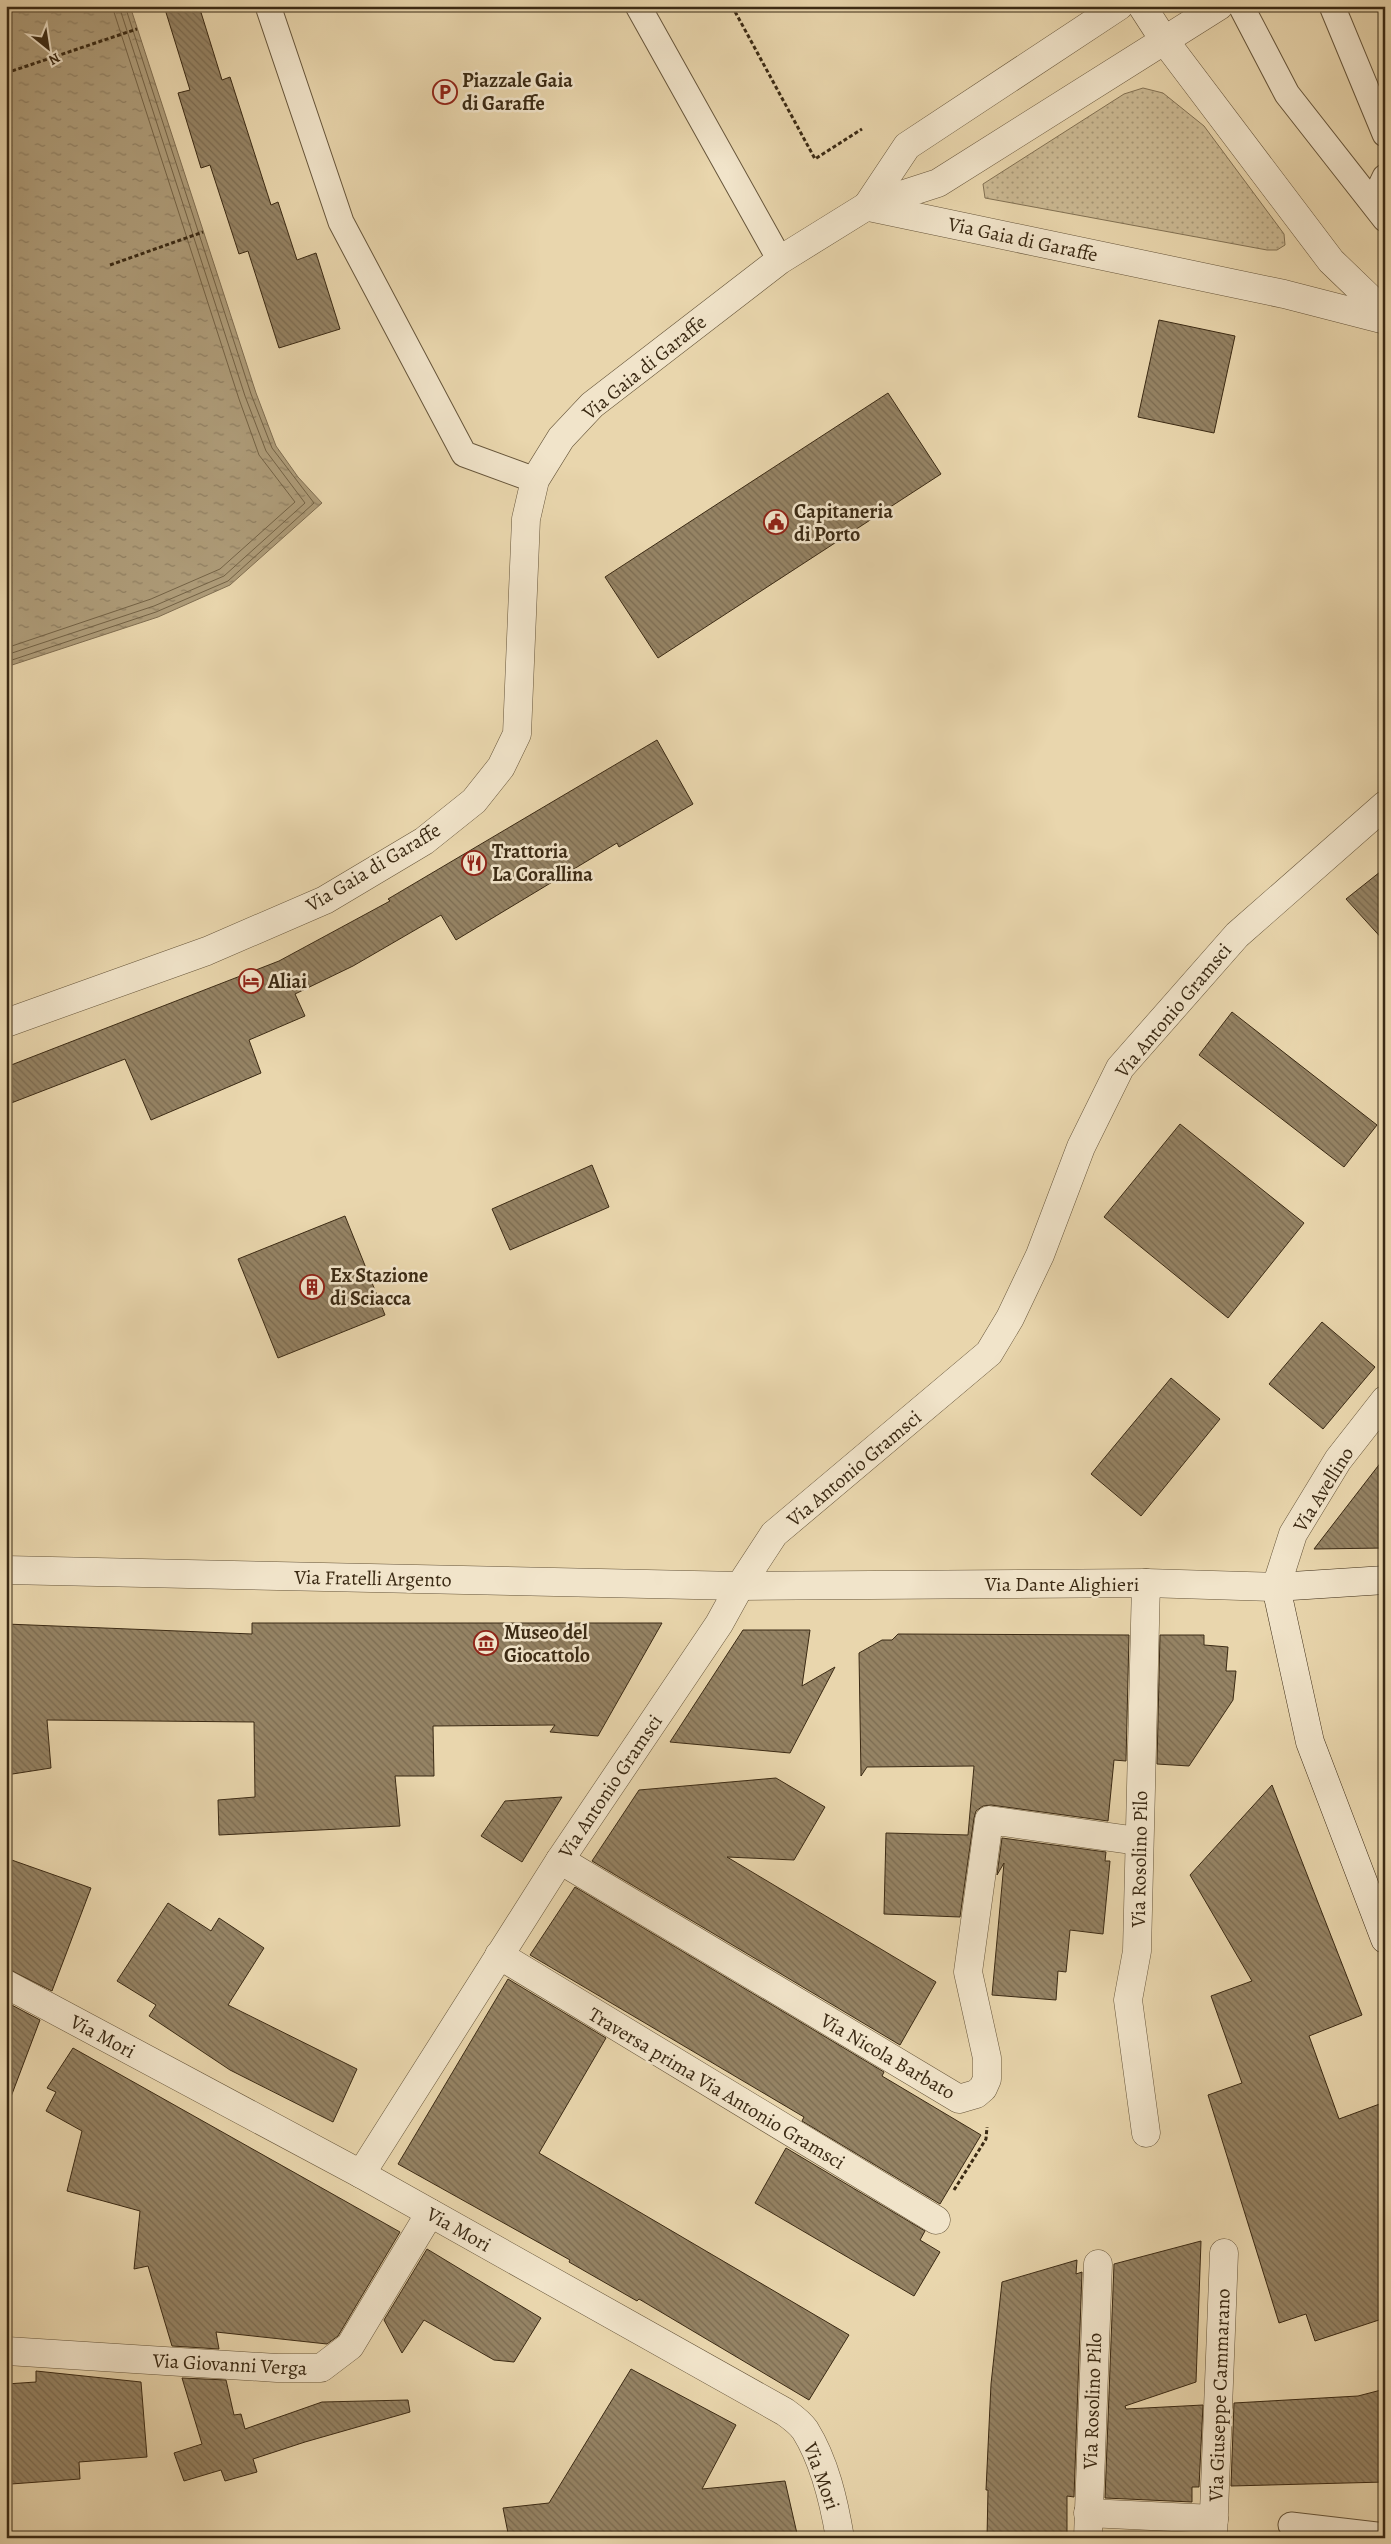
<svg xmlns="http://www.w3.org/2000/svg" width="1391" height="2544" font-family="Alegreya,serif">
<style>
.grass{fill:url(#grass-dots);stroke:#837254}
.water{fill:url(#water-ripples);stroke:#806e51}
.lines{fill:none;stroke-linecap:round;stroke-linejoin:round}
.shore{stroke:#746346;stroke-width:1}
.building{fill:url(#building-back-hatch);stroke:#3b2a14}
.lane-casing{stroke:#66553a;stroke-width:27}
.street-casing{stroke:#66553a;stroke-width:29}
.secondary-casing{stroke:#3b2a14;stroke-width:29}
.path{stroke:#3b2a14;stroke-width:3;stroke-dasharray:4 2.5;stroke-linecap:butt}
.lane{stroke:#f1e4ca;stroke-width:25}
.street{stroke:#f1e4ca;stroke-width:28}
.secondary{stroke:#f1e4ca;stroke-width:28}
.labels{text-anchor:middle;stroke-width:5;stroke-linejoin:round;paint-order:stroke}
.poi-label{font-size:20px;font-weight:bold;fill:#3b2a14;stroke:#f1e4ca;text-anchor:start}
.street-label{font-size:20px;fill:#3b2a14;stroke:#f1e4ca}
</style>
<defs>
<pattern id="grass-dots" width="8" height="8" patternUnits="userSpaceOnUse" patternTransform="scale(1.25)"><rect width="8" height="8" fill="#cbb993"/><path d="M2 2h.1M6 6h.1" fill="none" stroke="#a69777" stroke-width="1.8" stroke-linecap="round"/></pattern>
<pattern id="water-ripples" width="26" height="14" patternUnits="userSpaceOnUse" patternTransform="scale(1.25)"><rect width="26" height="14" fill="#ae9c79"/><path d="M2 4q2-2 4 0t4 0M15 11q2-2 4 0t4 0" fill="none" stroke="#8f7f62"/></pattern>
<pattern id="building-back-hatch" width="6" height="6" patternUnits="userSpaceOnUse" patternTransform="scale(1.25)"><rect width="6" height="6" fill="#958364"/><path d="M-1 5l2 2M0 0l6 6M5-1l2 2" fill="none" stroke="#7b6b51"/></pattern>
</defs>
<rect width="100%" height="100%" fill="#e9d6ad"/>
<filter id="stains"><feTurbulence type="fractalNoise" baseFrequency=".004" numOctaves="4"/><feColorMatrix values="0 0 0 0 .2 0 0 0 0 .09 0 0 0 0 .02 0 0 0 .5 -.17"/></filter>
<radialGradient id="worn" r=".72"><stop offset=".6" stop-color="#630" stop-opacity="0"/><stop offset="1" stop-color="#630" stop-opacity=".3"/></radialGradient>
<polygon class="grass" points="1143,88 1163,93 1204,126 1284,234 1285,245 1277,250 1267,250 985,198 983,184 1124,94"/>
<polygon class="water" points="6,6 130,6 256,393 276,446 298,477 322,503 230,585 158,617 6,667"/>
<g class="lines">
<g class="shore">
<polyline points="6,648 151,599 220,569 295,502 259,455 239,399 112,6"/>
<polyline points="6,655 154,606 224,576 305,503 266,451 245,396 119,6"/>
<polyline points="6,662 156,612 228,581 314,503 272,448 251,394 125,6"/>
</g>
</g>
<g class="building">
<polygon points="164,6 199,6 222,80 230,77 271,205 278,202 297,260 316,253 340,329 279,348 248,251 239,254 210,165 201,168 178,93 190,90"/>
<polygon points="1159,320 1235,336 1214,433 1138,417"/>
<polygon points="888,393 941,474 658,658 605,577"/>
<polygon points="657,740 693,804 619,847 617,843 456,940 441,915 353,966 295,994 305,1016 249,1040 261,1073 151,1120 125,1059 6,1105 6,1067 279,961 390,901 388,899"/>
<polygon points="1385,868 1385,942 1346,899"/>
<polygon points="1232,1012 1377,1125 1344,1167 1199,1055"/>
<polygon points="1180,1124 1304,1223 1228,1318 1104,1217"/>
<polygon points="592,1165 609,1207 510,1250 492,1209"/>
<polygon points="345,1216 385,1315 278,1358 238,1259"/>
<polygon points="1322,1322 1375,1367 1323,1429 1269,1384"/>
<polygon points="1171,1378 1220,1419 1141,1516 1091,1474"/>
<polygon points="1385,1457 1385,1548 1314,1549"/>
<polygon points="252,1623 662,1623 598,1736 550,1732 555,1725 433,1726 434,1776 395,1776 400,1826 219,1835 218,1800 255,1797 254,1722 47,1720 51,1768 6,1775 6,1624 252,1634"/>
<polygon points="743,1630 810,1630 802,1686 835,1667 790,1753 670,1742"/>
<polygon points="898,1634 1129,1635 1126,1761 1114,1760 1108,1821 991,1805 983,1806 976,1811 974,1818 960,1917 884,1914 886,1833 968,1835 974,1766 867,1767 861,1776 859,1653 882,1640 892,1640"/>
<polygon points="1160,1635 1204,1635 1204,1645 1228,1647 1226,1671 1236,1671 1233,1700 1189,1766 1157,1764"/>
<polygon points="776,1778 825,1807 794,1860 727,1857 936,1982 900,2045 592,1861 639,1790"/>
<polygon points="1272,1785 1362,2015 1309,2036 1339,2119 1385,2102 1385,2318 1315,2341 1306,2314 1279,2323 1208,2095 1242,2083 1211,1996 1252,1981 1190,1875"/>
<polygon points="562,1797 522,1862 481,1836 505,1801"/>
<polygon points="1002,1838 1106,1852 1105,1861 1110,1861 1103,1934 1070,1930 1066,1972 1058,1971 1056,2000 992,1995 1004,1863 997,1875"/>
<polygon points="6,1858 91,1888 52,1991 6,1968"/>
<polygon points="575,1887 884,2072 882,2076 981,2135 940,2204 802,2121 804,2117 530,1955"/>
<polygon points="168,1903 211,1931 219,1918 264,1948 228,2005 357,2069 333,2122 230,2070 149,2016 156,2005 117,1981"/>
<polygon points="508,1979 606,2038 539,2153 849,2335 809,2400 639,2299 637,2301 569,2262 570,2260 398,2164"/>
<polygon points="6,2002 40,2020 9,2102 6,2101"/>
<polygon points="73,2048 400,2232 338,2336 327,2344 216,2332 219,2349 172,2346 148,2266 134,2269 140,2211 67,2191 82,2131 46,2111 56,2092 47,2088"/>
<polygon points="786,2148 925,2231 920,2240 940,2252 914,2296 755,2203"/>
<polygon points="1201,2241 1196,2382 1125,2406 1126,2409 1203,2405 1199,2487 1192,2487 1192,2502 1105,2498 1114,2264"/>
<polygon points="427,2249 541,2318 514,2362 494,2360 424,2320 402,2353 384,2320"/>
<polygon points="1077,2260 1076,2274 1082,2272 1074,2497 1067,2496 1067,2538 987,2538 988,2490 986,2490 991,2384 1002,2282"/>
<polygon points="631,2369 736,2425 702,2489 785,2481 798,2538 509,2538 503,2508 549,2503"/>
<polygon points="36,2371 141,2382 147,2457 79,2462 80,2479 11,2484 6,2430 6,2384 36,2382"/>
<polygon points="182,2378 226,2380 234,2415 241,2414 245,2429 322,2402 408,2400 410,2412 305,2442 253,2459 257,2472 225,2481 221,2470 184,2481 174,2453 202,2444"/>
<polygon points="1385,2389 1385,2482 1231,2486 1234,2403 1358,2396"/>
</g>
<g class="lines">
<defs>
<g id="lane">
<polyline points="268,6 341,222 464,454 535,480"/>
<polyline points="638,6 780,260"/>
<polyline points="1241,6 1287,94 1385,219"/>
<polyline points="1332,6 1385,134"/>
<polyline points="1373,202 1385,177"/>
<polyline points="1291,2525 1385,2536"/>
</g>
<g id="street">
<polyline points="1142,6 1164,40 1331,261 1385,313"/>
<polyline points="867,206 907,146 1119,6"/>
<polyline points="869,207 1284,294 1385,320"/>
<polyline points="6,1023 207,951 325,900 424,841 474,801 501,767 517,734 526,519 535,480 561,438 592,405 780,260 867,206 938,183 1219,6"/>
<polyline points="6,1570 740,1586 1146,1583 1276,1587 1293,1534 1338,1460 1385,1400"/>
<polyline points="1146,1583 1137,1951 1128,2000 1146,2133"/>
<polyline points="560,1860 959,2099 976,2094 983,2088 987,2079 987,2058 968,1972 989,1820 1138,1841"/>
<polyline points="499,1955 936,2220"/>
<path d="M6,1984L361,2174L785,2412C792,2417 800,2423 805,2430C825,2462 834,2502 840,2538"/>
<polyline points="361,2174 560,1860 719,1624 740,1586 774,1534 989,1353 1010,1318 1040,1255 1081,1147 1120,1068 1237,935 1385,805"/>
<polyline points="7,2351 277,2368 321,2368 350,2346 430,2213"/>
<polyline points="1088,2513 1214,2519"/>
<polyline points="1088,2538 1098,2264"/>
<polyline points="1213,2538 1224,2253"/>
</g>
<polyline id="secondary" points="1385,1580 1276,1587 1310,1742 1385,1939"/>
</defs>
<use href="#lane" class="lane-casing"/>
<use href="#street" class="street-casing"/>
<use href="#secondary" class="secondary-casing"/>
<g class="path">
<polyline points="732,6 815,159 862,129"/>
<polyline points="6,73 137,29"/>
<polyline points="110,265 203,232"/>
<polyline points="954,2190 986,2139 987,2127"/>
</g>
<use href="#lane" class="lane"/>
<use href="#street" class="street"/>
<use href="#secondary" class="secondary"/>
</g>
<defs>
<symbol id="parking-ring" viewBox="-11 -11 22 22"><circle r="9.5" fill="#f1e4ca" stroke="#8f2418" stroke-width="1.5"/><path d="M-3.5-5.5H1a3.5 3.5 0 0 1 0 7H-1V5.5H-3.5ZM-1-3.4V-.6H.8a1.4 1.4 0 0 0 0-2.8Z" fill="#8f2418"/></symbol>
<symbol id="civic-ring" viewBox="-11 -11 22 22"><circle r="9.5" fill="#f1e4ca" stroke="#8f2418" stroke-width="1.5"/><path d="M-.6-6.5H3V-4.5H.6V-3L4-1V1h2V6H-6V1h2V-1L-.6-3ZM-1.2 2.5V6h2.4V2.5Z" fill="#8f2418"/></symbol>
<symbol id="restaurant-ring" viewBox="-11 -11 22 22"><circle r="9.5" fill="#f1e4ca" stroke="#8f2418" stroke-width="1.5"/><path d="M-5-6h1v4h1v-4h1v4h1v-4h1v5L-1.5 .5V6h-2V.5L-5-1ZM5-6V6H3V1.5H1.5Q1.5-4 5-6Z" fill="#8f2418"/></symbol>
<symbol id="hotel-ring" viewBox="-11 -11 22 22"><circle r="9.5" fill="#f1e4ca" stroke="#8f2418" stroke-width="1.5"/><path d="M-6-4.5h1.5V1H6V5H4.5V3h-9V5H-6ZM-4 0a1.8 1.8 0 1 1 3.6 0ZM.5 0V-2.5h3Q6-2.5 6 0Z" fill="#8f2418"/></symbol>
<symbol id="building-ring" viewBox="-11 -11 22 22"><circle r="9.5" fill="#f1e4ca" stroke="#8f2418" stroke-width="1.5"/><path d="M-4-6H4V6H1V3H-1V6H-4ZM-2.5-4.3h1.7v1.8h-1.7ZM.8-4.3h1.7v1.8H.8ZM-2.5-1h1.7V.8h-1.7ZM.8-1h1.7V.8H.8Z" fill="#8f2418"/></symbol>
<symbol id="museum-ring" viewBox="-11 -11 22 22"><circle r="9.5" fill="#f1e4ca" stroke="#8f2418" stroke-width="1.5"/><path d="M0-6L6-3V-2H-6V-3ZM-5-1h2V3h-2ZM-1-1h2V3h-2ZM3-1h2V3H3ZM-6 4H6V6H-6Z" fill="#8f2418"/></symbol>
</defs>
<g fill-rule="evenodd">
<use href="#parking-ring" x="431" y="78" width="28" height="28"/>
<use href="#civic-ring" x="762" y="508" width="28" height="28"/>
<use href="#restaurant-ring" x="460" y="849" width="28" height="28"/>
<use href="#hotel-ring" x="237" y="967" width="28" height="28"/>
<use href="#building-ring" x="298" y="1273" width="28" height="28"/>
<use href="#museum-ring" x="472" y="1629" width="28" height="28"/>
</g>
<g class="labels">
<g class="poi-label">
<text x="462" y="87">Piazzale Gaia<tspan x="462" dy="23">di Garaffe</tspan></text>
<text x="794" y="518">Capitaneria<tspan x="794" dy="23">di Porto</tspan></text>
<text x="492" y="858">Trattoria<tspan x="492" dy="23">La Corallina</tspan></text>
<text x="268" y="988">Aliai</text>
<text x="330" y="1282">Ex Stazione<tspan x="330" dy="23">di Sciacca</tspan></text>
<text x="504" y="1639">Museo del<tspan x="504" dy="23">Giocattolo</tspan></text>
</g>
<g class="street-label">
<text transform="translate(1023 239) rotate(12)" y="7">Via Gaia di Garaffe</text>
<text transform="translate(644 367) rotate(-39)" y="7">Via Gaia di Garaffe</text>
<text transform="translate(373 867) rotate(-31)" y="7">Via Gaia di Garaffe</text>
<text transform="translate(1173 1010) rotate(-50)" y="7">Via Antonio Gramsci</text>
<text transform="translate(854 1468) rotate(-40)" y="7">Via Antonio Gramsci</text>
<text transform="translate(1323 1489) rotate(-58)" y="7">Via Avellino</text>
<text transform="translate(373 1578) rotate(1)" y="7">Via Fratelli Argento</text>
<text x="1062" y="1591">Via Dante Alighieri</text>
<text transform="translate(610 1786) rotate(-56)" y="7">Via Antonio Gramsci</text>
<text transform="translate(1139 1859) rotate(-89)" y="7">Via Rosolino Pilo</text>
<text transform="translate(103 2036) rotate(28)" y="7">Via Mori</text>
<text transform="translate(888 2056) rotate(30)" y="7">Via Nicola Barbato</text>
<text transform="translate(717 2088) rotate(31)" y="7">Traversa prima Via Antonio Gramsci</text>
<text transform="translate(459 2229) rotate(29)" y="7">Via Mori</text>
<text transform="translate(230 2364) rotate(3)" y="7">Via Giovanni Verga</text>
<text transform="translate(1219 2395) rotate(-88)" y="7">Via Giuseppe Cammarano</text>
<text transform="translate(1092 2401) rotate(-88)" y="7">Via Rosolino Pilo</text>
<text transform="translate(822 2476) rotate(70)" y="7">Via Mori</text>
</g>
</g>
<rect width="1391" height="2544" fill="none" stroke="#e9d6ad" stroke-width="25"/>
<rect x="8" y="8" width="1376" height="2529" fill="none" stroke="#3b2a14" stroke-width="2.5"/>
<rect x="12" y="12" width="1366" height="2519" fill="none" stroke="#3b2a14"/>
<g transform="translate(48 48) rotate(150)" stroke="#f1e4ca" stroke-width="4" paint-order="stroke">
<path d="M0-4L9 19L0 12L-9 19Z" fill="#3b2a14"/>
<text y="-8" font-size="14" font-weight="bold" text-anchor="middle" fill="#3b2a14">N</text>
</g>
<rect width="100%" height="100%" filter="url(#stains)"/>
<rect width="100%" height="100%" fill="url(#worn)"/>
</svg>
